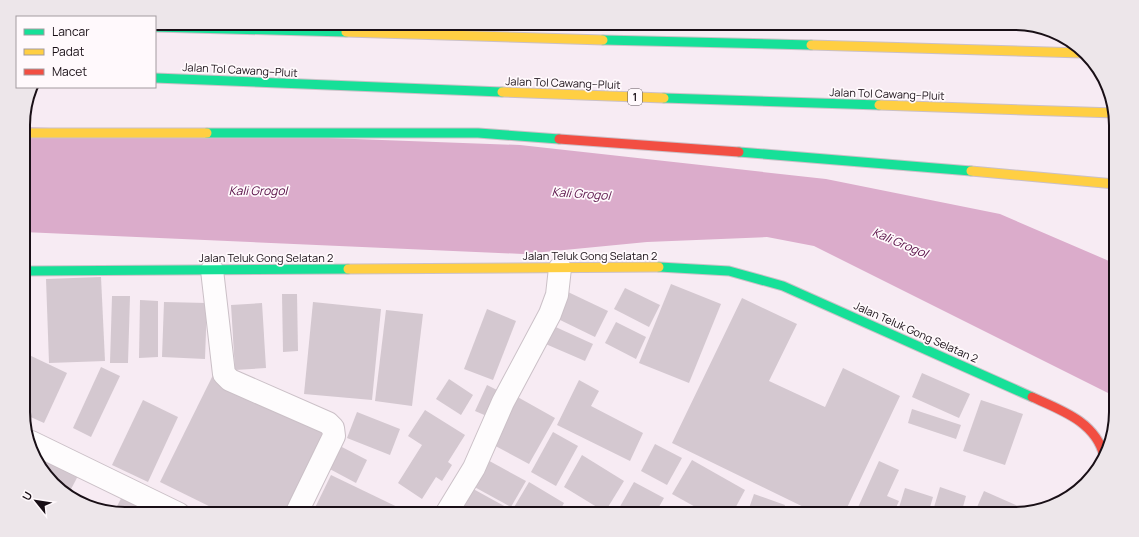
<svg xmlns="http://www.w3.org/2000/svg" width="1139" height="537" font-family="Manrope,sans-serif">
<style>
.water{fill:#dbaccb}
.building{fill:#d4c8d0}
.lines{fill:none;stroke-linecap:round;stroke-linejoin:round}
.street-casing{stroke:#cbc0c7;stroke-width:24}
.fast-casing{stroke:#cbc0c7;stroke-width:11}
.slow-casing{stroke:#cbc0c7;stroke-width:11}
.jam-casing{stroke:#cbc0c7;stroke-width:11}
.street{stroke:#fefcfd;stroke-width:22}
.fast{stroke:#16e098;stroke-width:9}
.slow{stroke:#ffcf43;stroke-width:9}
.jam{stroke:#f24e42;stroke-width:9}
.labels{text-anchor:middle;stroke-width:3.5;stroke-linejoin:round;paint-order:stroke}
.shield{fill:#fff9fc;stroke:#5e555b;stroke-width:1}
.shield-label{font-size:10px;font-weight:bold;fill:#190f16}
.street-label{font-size:11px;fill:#190f16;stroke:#fff9fc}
.water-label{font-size:12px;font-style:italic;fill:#591047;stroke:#fff9fc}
.rim{fill:none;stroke:#190f16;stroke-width:2}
</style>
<rect width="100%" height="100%" fill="#f7ebf3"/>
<polygon class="water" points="23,127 520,145 826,179 1000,214 1116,264 1116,397 814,246 767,237 647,242 523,254 23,232"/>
<g class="building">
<polygon points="101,277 105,361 49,363 46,279"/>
<polygon points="671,284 721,304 689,383 639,363"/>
<polygon points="625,288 660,305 649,327 614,309"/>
<polygon points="568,292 608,311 595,337 556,318"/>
<polygon points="282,294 297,294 298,351 283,352"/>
<polygon points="112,296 130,296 128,363 110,363"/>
<polygon points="742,298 797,324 769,381 825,407 843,368 900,396 844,514 818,514 672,443"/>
<polygon points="140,300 158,301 158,357 139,358"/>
<polygon points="164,302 207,303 205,359 162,357"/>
<polygon points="313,302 381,309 372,400 304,394"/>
<polygon points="262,303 266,368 235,370 231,305"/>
<polygon points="487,309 516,321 493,380 464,369"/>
<polygon points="386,310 423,314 412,406 375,401"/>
<polygon points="616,322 646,337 636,359 605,343"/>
<polygon points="549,324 593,344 585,361 541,342"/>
<polygon points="27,354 67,373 44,423 24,414 24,361"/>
<polygon points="101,367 120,376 91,437 73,428"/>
<polygon points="214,373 331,430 290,514 225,514 160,482"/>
<polygon points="922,373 970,394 959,418 912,397"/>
<polygon points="449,379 473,395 461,415 436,399"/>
<polygon points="579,380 599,391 591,406 643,433 630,461 557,425"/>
<polygon points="487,385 501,392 489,417 475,411"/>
<polygon points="514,395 555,418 529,464 488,442"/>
<polygon points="143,400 178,417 148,482 112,465"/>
<polygon points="981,400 1023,414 1005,465 963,451"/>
<polygon points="912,409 961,425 956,439 908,423"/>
<polygon points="425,410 465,435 448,462 452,465 442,481 436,477 422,499 398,483 422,445 408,436"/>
<polygon points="357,412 400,429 390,455 347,438"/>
<polygon points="553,432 578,446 556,486 531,472"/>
<polygon points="655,444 682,458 667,485 641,471"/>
<polygon points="338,445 367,460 356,483 326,467"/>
<polygon points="34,449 80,472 69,493 44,474"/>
<polygon points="582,455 624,481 605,512 564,487"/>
<polygon points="484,458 526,481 511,507 469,484"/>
<polygon points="692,460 745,490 732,514 708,514 672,494"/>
<polygon points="879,461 899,470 887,496 899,501 893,514 855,514"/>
<polygon points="331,475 412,514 312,514"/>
<polygon points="529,482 564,503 558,514 510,514"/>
<polygon points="634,482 664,498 655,514 626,514 618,510"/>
<polygon points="466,485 506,507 502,514 461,514 452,509"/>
<polygon points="940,487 966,496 961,514 932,514"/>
<polygon points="905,488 933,497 928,514 897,514"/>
<polygon points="125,491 157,507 153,514 125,514 114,512"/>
<polygon points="984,491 1029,511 1020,514 974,514"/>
<polygon points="754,494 785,505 782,514 747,514"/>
<polygon points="77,496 98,508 86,506 76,499"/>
<polygon points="668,506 680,514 663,514"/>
<polygon points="565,510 572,514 563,514"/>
</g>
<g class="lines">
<defs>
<g id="street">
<polyline points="212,270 224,374 230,380 328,423 333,428 334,436 296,514"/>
<polyline points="31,442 179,514"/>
<polyline points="446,514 474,468 503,402 550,314 557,295 560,268"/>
</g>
<g id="fast">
<polyline points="155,27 346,32"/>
<polyline points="603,40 811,45"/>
<polyline points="155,78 502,92"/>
<polyline points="664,98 879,105"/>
<polyline points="207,133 478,133 559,139"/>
<polyline points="739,152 971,171"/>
<polyline points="659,267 729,271 783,286 1032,397"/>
<polyline points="24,271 348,269"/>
</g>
<g id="slow">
<polyline points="346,32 603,40"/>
<polyline points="811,45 1082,53"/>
<polyline points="502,92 664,98"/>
<polyline points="879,105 1115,113"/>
<polyline points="23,133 207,133"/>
<polyline points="971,171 1115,184"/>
<polyline points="348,269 659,267"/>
</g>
<g id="jam">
<polyline points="559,139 739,152"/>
<path d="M1032,397C1061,410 1096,422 1104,456"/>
</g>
</defs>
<use href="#street" class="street-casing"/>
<use href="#fast" class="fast-casing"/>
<use href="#slow" class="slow-casing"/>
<use href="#jam" class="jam-casing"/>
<use href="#street" class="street"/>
<use href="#fast" class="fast"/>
<use href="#slow" class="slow"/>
<use href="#jam" class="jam"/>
</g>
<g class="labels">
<rect class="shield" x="628" y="89" width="14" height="16" rx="3"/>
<g class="shield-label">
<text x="635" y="101">1</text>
</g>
<g class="street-label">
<text transform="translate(240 70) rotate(3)" y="4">Jalan Tol Cawang–Pluit</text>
<text transform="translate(563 83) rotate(2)" y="4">Jalan Tol Cawang–Pluit</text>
<text transform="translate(887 94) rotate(2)" y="4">Jalan Tol Cawang–Pluit</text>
<text x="590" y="260">Jalan Teluk Gong Selatan 2</text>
<text x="266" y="262">Jalan Teluk Gong Selatan 2</text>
<text transform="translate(916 332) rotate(24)" y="4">Jalan Teluk Gong Selatan 2</text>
</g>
<g class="water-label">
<text x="258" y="195">Kali Grogol</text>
<text transform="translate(581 194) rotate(4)" y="4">Kali Grogol</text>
<text transform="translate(900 243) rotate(23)" y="4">Kali Grogol</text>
</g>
</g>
<path d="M0 0H1139V537H0ZM125 30H1014A95 95 0 0 1 1109 125V412A95 95 0 0 1 1014 507H125A95 95 0 0 1 30 412V125A95 95 0 0 1 125 30Z" fill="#ede6ea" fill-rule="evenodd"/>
<path class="rim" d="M125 30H1014A95 95 0 0 1 1109 125V412A95 95 0 0 1 1014 507H125A95 95 0 0 1 30 412V125A95 95 0 0 1 125 30Z"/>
<rect x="16" y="16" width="140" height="72" fill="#fff9fc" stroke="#a39ba0"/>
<rect x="24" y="29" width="20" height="6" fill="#16e098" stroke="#a39ba0"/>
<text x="52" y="36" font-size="12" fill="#190f16">Lancar</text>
<rect x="24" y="49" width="20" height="6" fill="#ffcf43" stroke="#a39ba0"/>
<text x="52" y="56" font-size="12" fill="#190f16">Padat</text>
<rect x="24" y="69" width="20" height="6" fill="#f24e42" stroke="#a39ba0"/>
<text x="52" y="76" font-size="12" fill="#190f16">Macet</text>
<g transform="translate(36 501) rotate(300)" stroke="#fff9fc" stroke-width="3" paint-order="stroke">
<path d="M0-3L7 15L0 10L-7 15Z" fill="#190f16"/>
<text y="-6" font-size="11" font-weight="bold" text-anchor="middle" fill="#190f16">U</text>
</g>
</svg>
